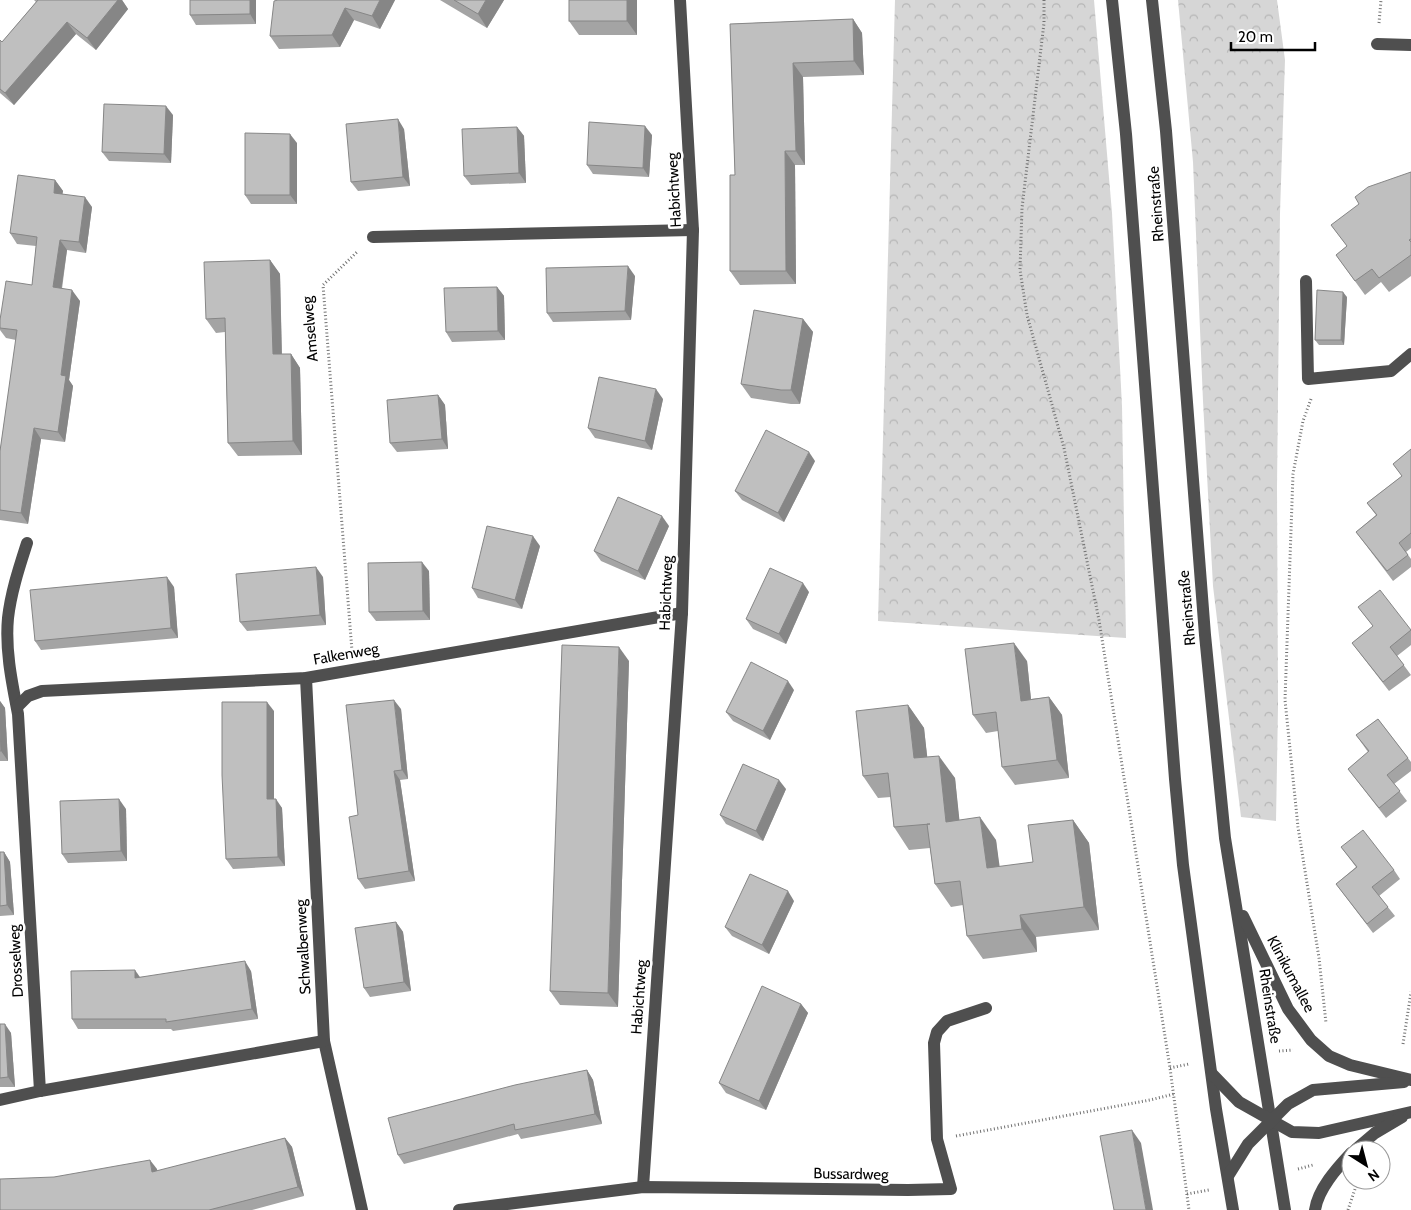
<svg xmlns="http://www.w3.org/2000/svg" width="1411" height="1210" font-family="Cabin,sans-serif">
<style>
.forest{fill:url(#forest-crowns)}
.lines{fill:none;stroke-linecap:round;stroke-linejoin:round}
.path{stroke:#717171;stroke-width:3;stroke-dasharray:1 2.5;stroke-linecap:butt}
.minor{stroke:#4f4f4f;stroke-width:12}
.wall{fill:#a4a4a4}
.shaded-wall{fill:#868686}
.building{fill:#bfbfbf;stroke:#868686}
.labels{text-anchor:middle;stroke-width:5;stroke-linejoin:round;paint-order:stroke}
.street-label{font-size:15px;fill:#000;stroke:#fff}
</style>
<defs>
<pattern id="forest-crowns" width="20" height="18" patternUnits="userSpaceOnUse" patternTransform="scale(1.25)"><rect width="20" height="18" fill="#d6d6d6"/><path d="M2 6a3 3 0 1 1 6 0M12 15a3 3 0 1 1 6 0" fill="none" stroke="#b6b6b6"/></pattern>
</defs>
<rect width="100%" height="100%" fill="#fff"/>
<g class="forest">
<polygon points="895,0 1094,0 1112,213 1122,406 1126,638 878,621"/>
<polygon points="1178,0 1277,0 1285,60 1280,213 1277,487 1278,707 1276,821 1241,817 1213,586 1203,401 1193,162"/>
</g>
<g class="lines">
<g class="path">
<polyline points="1044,0 1044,23 1022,208 1020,270 1027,315 1064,448 1099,620 1170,1068 1189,1210"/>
<polyline points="1379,23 1381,0"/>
<polyline points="1311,399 1303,421 1293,474 1285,700 1298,827 1319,958 1326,1023"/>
<polyline points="352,651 323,285 358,251"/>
<polyline points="1403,1044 1411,992"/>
<polyline points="1279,1051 1293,1050"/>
<polyline points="1170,1068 1189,1064"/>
<polyline points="956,1136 1150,1100 1174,1094"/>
<polyline points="1298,1169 1313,1165"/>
<polyline points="1187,1194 1209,1190"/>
<polyline points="1348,1210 1355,1189 1361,1180"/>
</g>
<g class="minor">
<polyline points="1112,0 1126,134 1175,779 1183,865 1216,1109 1233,1210"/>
<polyline points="1152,0 1166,131 1205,635 1225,838 1285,1210"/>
<polyline points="1377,44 1411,45"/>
<polyline points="373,237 693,230"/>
<polyline points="1306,281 1308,379 1391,371 1411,354"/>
<path d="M27,543C19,568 11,592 8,618C5,650 12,683 18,714L40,1091"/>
<polyline points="306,678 324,1041 362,1210"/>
<polyline points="17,707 28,696 42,691 306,678 682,613"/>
<polyline points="1243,916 1288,1009 1311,1040 1329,1056 1350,1065 1411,1080"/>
<polyline points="1212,1074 1239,1102 1292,1132 1319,1133 1411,1112"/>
<polyline points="0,1100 40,1091 324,1041"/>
<polyline points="1355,1150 1375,1133 1402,1117"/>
<polyline points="1228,1176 1248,1144 1288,1104 1313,1090 1404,1082"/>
<polyline points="643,1187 682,613 693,230 680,0"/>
<polyline points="459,1210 643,1187 908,1190 951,1189 937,1139 934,1043 937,1032 947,1021 986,1008"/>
<path d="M1315,1210C1318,1189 1337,1168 1351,1153"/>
</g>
</g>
<g class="wall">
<polygon points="34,0 122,0 128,9 96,50 76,34 14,105 0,93 0,40 2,42 36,2"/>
<polygon points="190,0 256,0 256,24 196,25 190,15"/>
<polygon points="278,0 395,0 380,29 354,20 340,47 279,49 270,36"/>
<polygon points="440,0 504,0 487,28"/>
<polygon points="569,0 637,0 637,35 579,35 569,21"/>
<polygon points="853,19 862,33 864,75 803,77 805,165 795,165 796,284 740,285 730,271 735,175 730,24"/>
<polygon points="173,115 171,163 109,161 102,152"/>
<polygon points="517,127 524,136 526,183 471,185 464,176"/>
<polygon points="404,129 410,186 358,191 351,182"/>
<polygon points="652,135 649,177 593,174 587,165"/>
<polygon points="297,143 297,204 251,204 245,195"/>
<polygon points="1411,172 1411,276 1389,292 1381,282 1365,295 1336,255 1347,246 1331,225"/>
<polygon points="55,180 63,191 62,194 92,207 86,253 67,250 62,289 80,301 69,380 73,386 65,442 41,439 28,524 0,520 0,451 16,340 6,338 0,330 0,320 32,285 36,246 17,244 10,233"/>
<polygon points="270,260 280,274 282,354 291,354 300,368 302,455 238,456 228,443 225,332 216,333 206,319"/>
<polygon points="635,276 631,320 553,322 547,313"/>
<polygon points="497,287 504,296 505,340 452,342 446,332"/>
<polygon points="1347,297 1344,345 1319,345 1315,340"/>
<polygon points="803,319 813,332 800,404 791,404 751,398 741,384"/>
<polygon points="438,395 445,405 448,449 397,452 390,443"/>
<polygon points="663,399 652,450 595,438 588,428"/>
<polygon points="1411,449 1411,548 1406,552 1411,559 1411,567 1393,581 1356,532 1376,515 1367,503 1402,476 1393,464"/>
<polygon points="815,461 784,522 742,500 735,491"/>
<polygon points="669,526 645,580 601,561 594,551"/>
<polygon points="540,546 522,609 478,598 472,588"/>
<polygon points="429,571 430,620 376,621 369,612"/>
<polygon points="323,577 326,625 247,631 240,622"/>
<polygon points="174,587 178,638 41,650 35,641"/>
<polygon points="809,592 786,644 753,629 746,619"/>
<polygon points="1358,607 1411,630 1411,645 1397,656 1411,675 1389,691 1352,643 1373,626"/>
<polygon points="629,661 618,1007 560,1005 550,991"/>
<polygon points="1027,661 1031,699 1049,697 1062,715 1069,778 1015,785 1002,767 998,731 986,733 973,715"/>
<polygon points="794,690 770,740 733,721 726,712"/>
<polygon points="0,701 5,708 8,761 0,761"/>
<polygon points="908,705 924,728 927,757 955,778 959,820 996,840 999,867 1033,862 1073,820 1089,843 1099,930 1036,937 1037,952 983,959 967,936 963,905 951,907 935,884 930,848 909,850 894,827 891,797 878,798 863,776"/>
<polygon points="401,709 408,779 400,780 415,881 365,889 358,879 358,815"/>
<polygon points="274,711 274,799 282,808 285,866 233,869 226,859"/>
<polygon points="1378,719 1411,762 1411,771 1394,784 1407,801 1386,818 1348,769 1368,752 1356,735"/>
<polygon points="786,789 763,841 726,824 720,815"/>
<polygon points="126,809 127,861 68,863 62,854"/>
<polygon points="1341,847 1394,870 1400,879 1379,896 1395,916 1373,933 1336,884 1356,867"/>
<polygon points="0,852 4,852 10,862 14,915 0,916"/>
<polygon points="794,901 769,954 732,936 725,927"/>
<polygon points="396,922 403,932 411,991 370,997 364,988"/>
<polygon points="251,971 258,1019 173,1031 171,1029 78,1029 72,1019 140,977"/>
<polygon points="801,1004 808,1013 766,1110 726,1093 719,1083"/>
<polygon points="0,1024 11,1033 15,1087 0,1087"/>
<polygon points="587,1070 593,1080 602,1124 521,1139 518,1134 404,1164 398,1155"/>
<polygon points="285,1138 292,1147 304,1196 252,1210 0,1210 54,1177 157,1169 157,1171"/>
</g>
<g class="shaded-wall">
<polygon points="118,0 122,0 128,9 96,50 87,38"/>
<polygon points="250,0 256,0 256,24 250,14"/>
<polygon points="380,0 395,0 380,29 372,16"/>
<polygon points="486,0 504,0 487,28 478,14"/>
<polygon points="627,0 637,0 637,35 627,21"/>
<polygon points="345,8 354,20 340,47 332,35"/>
<polygon points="853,19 862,33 864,75 854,61"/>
<polygon points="67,22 76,34 14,105 5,93"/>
<polygon points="793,63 803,77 805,165 796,151"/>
<polygon points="166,106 173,115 171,163 164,154"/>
<polygon points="398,119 404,129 410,186 403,177"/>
<polygon points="645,126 652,135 649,177 643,168"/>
<polygon points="517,127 524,136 526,183 519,173"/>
<polygon points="290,134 297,143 297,204 290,195"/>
<polygon points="785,151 795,165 796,284 786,271"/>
<polygon points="55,180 63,191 61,203 54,193"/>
<polygon points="85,197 92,207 86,253 79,242"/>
<polygon points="60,240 67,250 60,298 53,287"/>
<polygon points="270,260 280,274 282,368 273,354"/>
<polygon points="628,266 635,276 631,320 625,311"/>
<polygon points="497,287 504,296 505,340 498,331"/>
<polygon points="72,290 80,301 69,380 73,386 65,442 58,432 61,375"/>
<polygon points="1343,292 1347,297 1344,345 1341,340"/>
<polygon points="803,319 813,332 800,404 791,390"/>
<polygon points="291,354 300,368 302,455 293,441"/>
<polygon points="656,389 663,399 652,450 645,441"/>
<polygon points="438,395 445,405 448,449 442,439"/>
<polygon points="34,428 41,439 28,524 21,513"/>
<polygon points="809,452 815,461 784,522 778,513"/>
<polygon points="662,516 669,526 645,580 638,571"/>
<polygon points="533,536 540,546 522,609 515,600"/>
<polygon points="422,562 429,571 430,620 423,611"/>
<polygon points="316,567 323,577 326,625 320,615"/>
<polygon points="167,577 174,587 178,638 171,628"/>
<polygon points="803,583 809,592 786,644 779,634"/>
<polygon points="1014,643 1027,661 1033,719 1021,701"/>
<polygon points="619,647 629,661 618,1007 608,993"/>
<polygon points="788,681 794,690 770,740 763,731"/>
<polygon points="1049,697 1062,715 1069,778 1057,760"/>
<polygon points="394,700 401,709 408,779 402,770"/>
<polygon points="0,701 5,708 8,761 1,751 0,730"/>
<polygon points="267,702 274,711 274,808 267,799"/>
<polygon points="908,705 924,728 930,781 914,758"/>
<polygon points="939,756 955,778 962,844 946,822"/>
<polygon points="394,771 400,780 415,881 409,871"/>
<polygon points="779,780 786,789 763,841 756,831"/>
<polygon points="119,799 126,809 127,861 121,851"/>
<polygon points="276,799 282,808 285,866 278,857"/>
<polygon points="980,817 996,840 1003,891 987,868"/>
<polygon points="1073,820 1089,843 1099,930 1084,907"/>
<polygon points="4,852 10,862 14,915 7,905"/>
<polygon points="788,891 794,901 769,954 762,945"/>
<polygon points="1020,915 1036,937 1037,952 1022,929"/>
<polygon points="396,922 403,932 411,991 404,982"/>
<polygon points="245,961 251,971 258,1019 252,1009"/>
<polygon points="135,970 142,980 135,978"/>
<polygon points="801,1004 808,1013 766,1110 759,1101"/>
<polygon points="5,1024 11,1033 15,1087 8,1077"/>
<polygon points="587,1070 593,1080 602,1124 595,1114"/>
<polygon points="1132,1130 1141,1143 1153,1210 1146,1210"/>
<polygon points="285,1138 292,1147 304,1196 298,1187"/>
<polygon points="150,1160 157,1169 159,1182 152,1172"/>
</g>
<g class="building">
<polygon points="38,0 118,0 87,38 67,22 5,93 0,89 0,40 2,42"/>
<polygon points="190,0 250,0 250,14 190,15"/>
<polygon points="278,0 380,0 372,16 345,8 332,35 270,36 274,1"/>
<polygon points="454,0 486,0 478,14"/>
<rect x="569" y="0" width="58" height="21"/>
<polygon points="853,19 854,61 793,63 796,151 785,151 786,271 730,271 730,175 735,175 730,24"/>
<polygon points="104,104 166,106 164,154 102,152"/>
<polygon points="398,119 403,177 351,182 346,124"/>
<polygon points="589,122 645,126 643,168 587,165"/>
<polygon points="517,127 519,173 464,176 462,129"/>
<polygon points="245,133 290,134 290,195 245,195"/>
<polygon points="1411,172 1411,239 1409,240 1411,242 1411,255 1379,278 1372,269 1355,281 1336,255 1347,246 1331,225 1359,204 1355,197 1368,187"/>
<polygon points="18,175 55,180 54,193 85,197 79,242 60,240 53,287 72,290 61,375 66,376 58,432 34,428 21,513 0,510 0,451 17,330 0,328 0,320 6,281 32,285 37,237 10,233"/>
<polygon points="270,260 273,354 291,354 293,441 228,443 225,318 206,319 204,262"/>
<polygon points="628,266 625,311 547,313 546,268"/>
<polygon points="497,287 498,331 446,332 444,288"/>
<polygon points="1317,290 1343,292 1341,340 1315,340"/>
<polygon points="754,310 803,319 791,390 781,390 741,384"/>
<polygon points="599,377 656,389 645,441 588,428"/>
<polygon points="438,395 442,439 390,443 387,400"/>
<polygon points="766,430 809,452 778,513 735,491"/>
<polygon points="1411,449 1411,533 1399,543 1408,555 1387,571 1356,532 1377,515 1367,503 1402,476 1393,464"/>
<polygon points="618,497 662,516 638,571 594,551"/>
<polygon points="487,526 533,536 515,600 472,588"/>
<polygon points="422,562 423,611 369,612 368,563"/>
<polygon points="316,567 320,615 240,622 236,574"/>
<polygon points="770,568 803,583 779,634 746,619"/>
<polygon points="167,577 171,628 35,641 30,590"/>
<polygon points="1380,590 1411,630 1390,647 1404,665 1383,682 1352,643 1373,626 1358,607"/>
<polygon points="1014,643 1021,701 1049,697 1057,760 1002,767 996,712 973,715 965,649"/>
<polygon points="562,645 619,647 608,993 550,991"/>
<polygon points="751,662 788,681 763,731 726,712"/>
<polygon points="394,700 402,770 394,771 409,871 358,879 349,817 358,815 346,705"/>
<polygon points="222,702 267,702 267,799 276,799 278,857 226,859 222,775"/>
<polygon points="908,705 914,758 939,756 946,822 980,817 987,868 1033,862 1028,825 1073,820 1084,907 1020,915 1022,929 967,936 960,881 935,884 927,824 930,824 894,827 888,773 863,776 856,711"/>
<polygon points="1378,719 1408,758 1387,775 1400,791 1379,808 1348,769 1369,751 1356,735"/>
<polygon points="0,730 1,751 0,751"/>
<polygon points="743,764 779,780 756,831 720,815"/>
<polygon points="119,799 121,851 62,854 60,801"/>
<polygon points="1363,830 1394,870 1372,887 1388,907 1367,924 1336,884 1357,867 1341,847"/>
<polygon points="0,852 4,852 7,905 0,906"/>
<polygon points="750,874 788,891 762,945 725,927"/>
<polygon points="396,922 404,982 364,988 355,928"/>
<polygon points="245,961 252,1009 166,1022 166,1019 72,1019 71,971 135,970 135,978"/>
<polygon points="762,986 801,1004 759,1101 719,1083"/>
<polygon points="0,1024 5,1024 8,1077 0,1078"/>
<polygon points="587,1070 595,1114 515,1130 514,1124 398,1155 388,1118 515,1085"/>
<polygon points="1132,1130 1146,1210 1114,1210 1100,1136"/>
<polygon points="285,1138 298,1187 209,1210 0,1210 0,1179 54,1177 150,1160 152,1172"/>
</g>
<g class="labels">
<g class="street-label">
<text transform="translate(674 190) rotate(-93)" y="5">Habichtweg</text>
<text transform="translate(1156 204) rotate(-94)" y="5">Rheinstraße</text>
<text transform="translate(310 329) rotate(-95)" y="5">Amselweg</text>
<text transform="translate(666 593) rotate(-88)" y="5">Habichtweg</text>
<text transform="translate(1187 608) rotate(-95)" y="5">Rheinstraße</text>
<text transform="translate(346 654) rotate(-10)" y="5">Falkenweg</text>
<text transform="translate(303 947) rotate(-93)" y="5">Schwalbenweg</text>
<text transform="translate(16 961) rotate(-93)" y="5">Drosselweg</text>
<text transform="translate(1291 974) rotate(62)" y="5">Klinikumallee</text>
<text transform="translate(639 997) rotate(-86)" y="5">Habichtweg</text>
<text transform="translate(1270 1006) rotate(81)" y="5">Rheinstraße</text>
<text transform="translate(851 1174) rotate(1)" y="5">Bussardweg</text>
</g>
</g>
<g transform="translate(1366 1165) rotate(144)"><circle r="24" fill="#ffffff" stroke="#999999"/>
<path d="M0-4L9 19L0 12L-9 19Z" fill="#000000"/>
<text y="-8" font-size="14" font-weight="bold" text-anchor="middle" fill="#000000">N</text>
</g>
<path d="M1231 42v8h84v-8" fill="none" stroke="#000000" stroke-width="2.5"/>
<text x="1238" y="42" font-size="15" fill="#000000" stroke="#ffffff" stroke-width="4" paint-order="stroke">20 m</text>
</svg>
